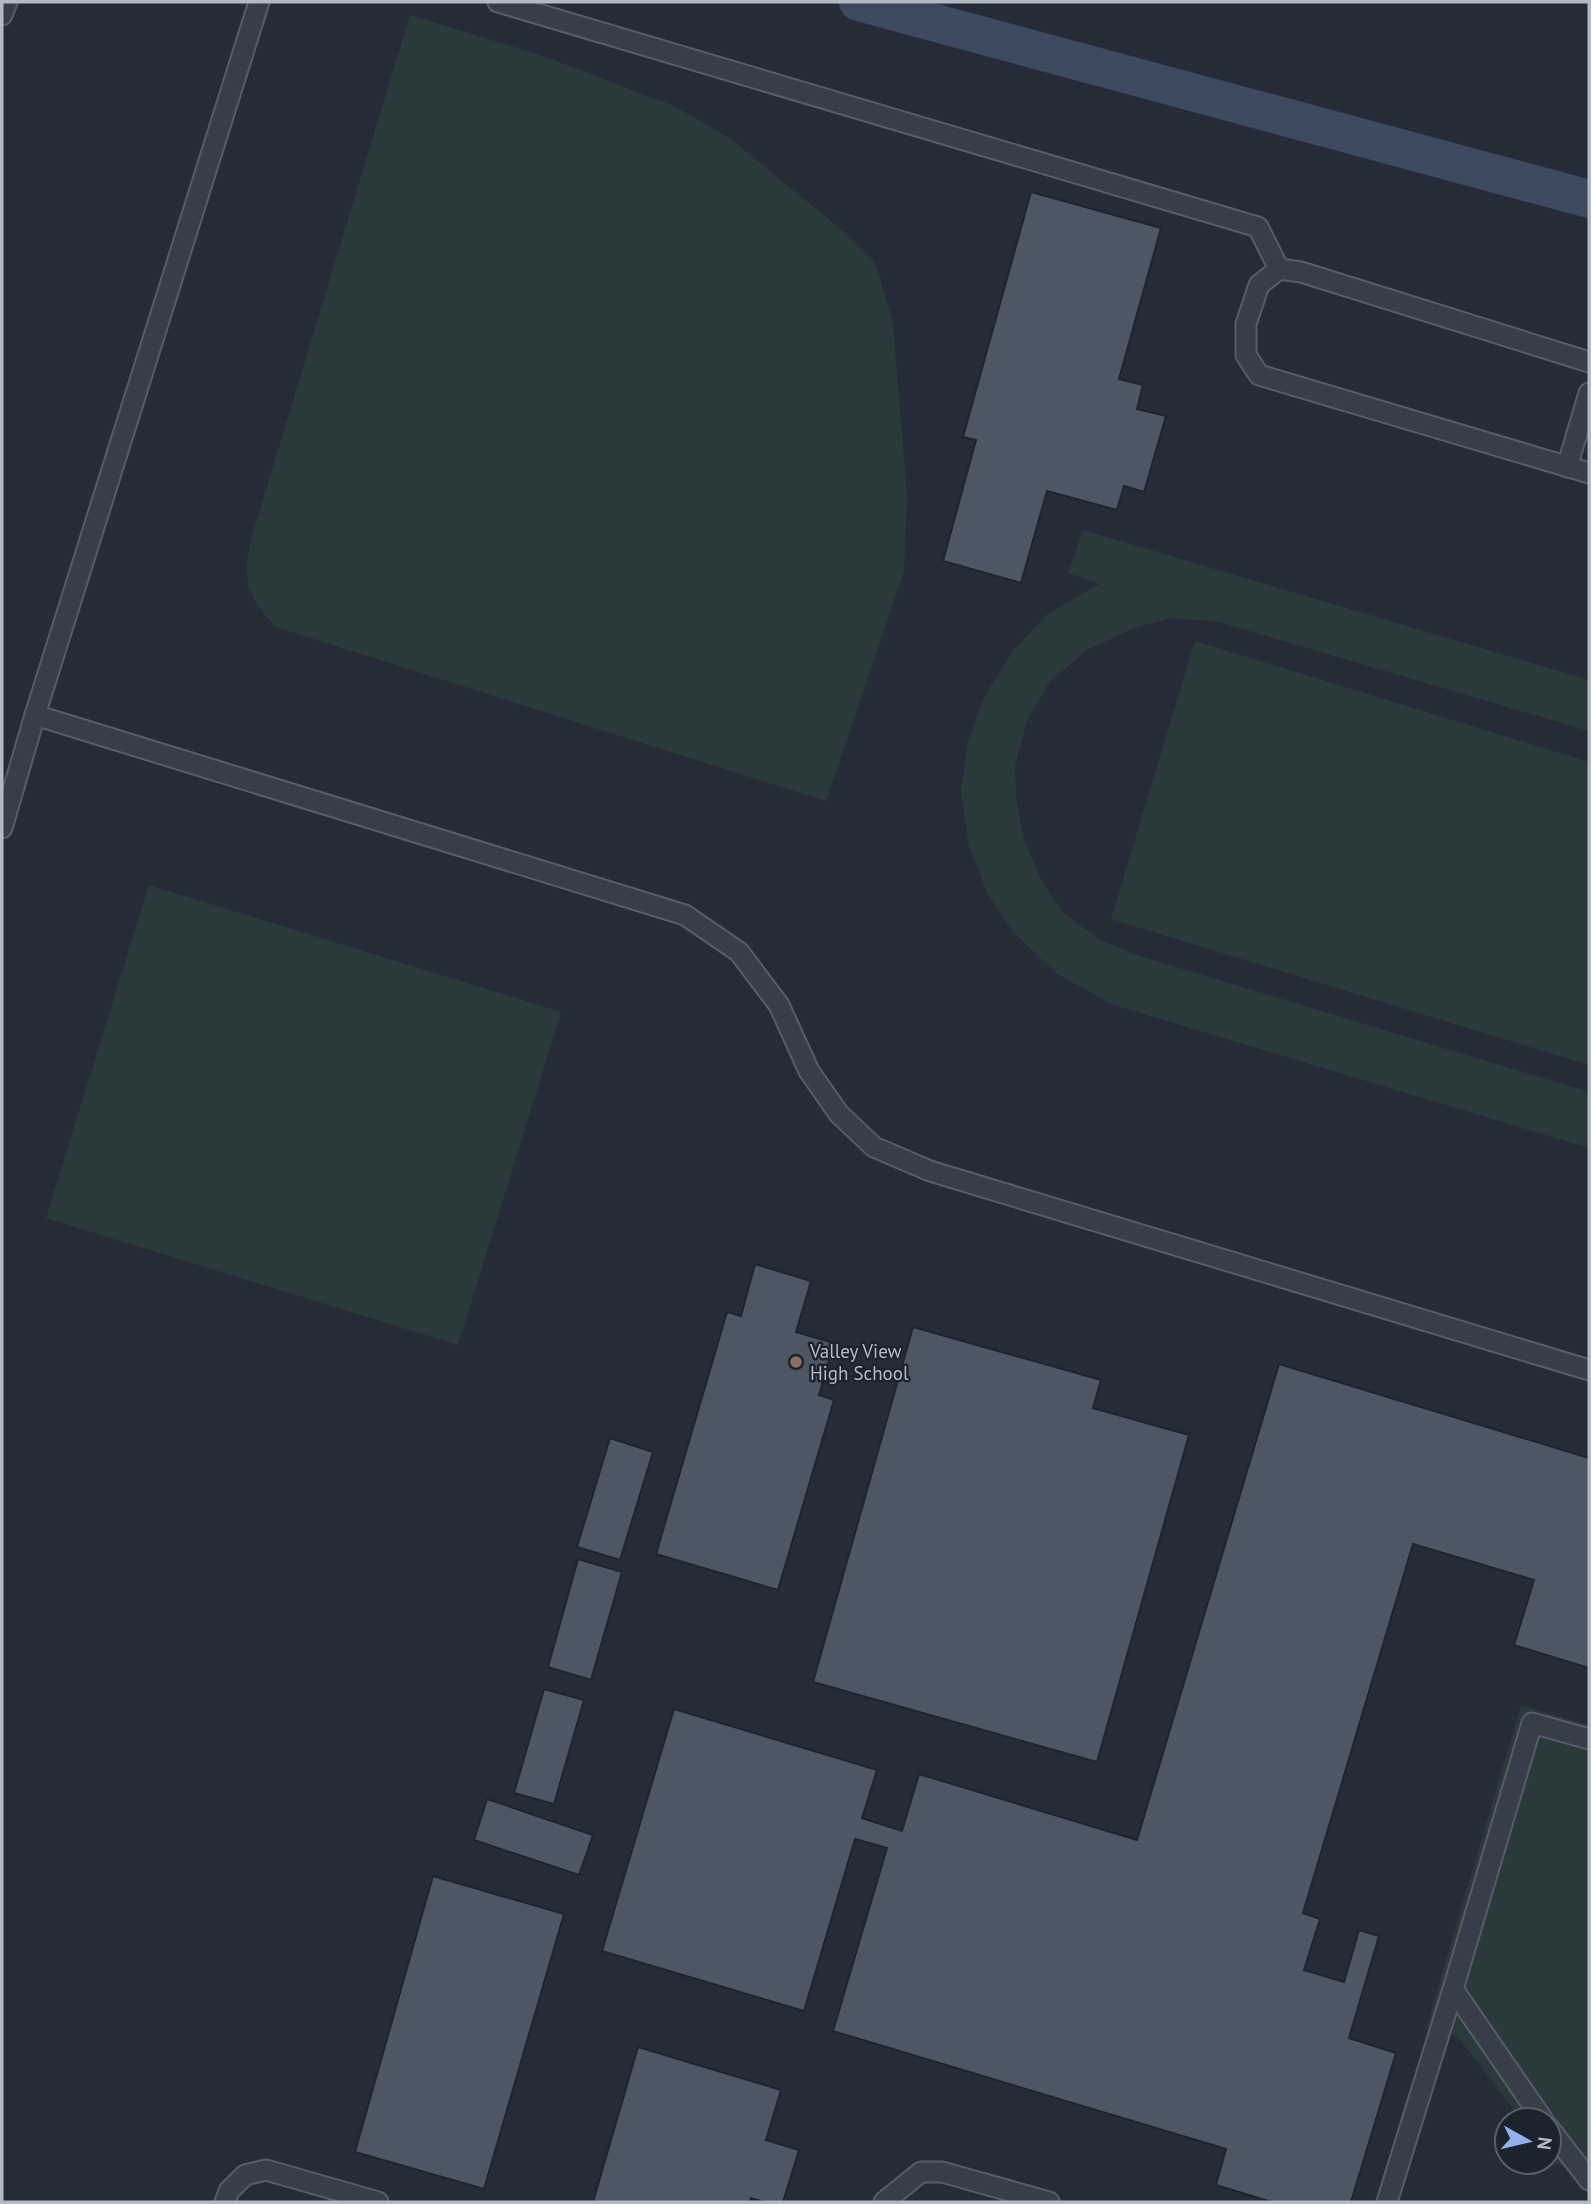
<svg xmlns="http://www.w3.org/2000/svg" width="1591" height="2204" font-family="'PT Sans',sans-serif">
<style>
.green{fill:#2a3a3b}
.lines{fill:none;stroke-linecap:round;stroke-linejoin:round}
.canal{stroke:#3c495f;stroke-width:38}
.building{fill:#4d5663;stroke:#1f252f;stroke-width:2}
.service-casing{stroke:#565c66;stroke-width:23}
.service{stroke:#383e49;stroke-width:19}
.education-dot{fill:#8d6e63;stroke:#1d232d;stroke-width:2.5}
.labels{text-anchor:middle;stroke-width:5;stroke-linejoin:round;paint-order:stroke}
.poi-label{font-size:19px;fill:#b3b9c4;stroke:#1d232d;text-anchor:start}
</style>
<rect width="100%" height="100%" fill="#252c38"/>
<g class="green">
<path d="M410,15L543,56L674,106L731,139L849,236L875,262L893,324L907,496L904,571L826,801L276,627C244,594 242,577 253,533Z"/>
<polygon points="1083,530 1589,680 1589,731 1219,622 1172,618 1134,628 1087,650 1050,681 1028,718 1015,765 1016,799 1024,840 1041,880 1063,913 1099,939 1133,954 1589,1092 1589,1148 1114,1005 1057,974 1013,931 988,895 969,846 961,791 968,742 984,697 1013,651 1046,615 1100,584 1068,573"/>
<polygon points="1195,641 1589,762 1589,1065 1111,919"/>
<polygon points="149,885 561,1012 458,1345 46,1218"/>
<path d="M1521,1705L1589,1725V2175C1546,2162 1549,2165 1549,2120H1522L1457,2036L1426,2028Z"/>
</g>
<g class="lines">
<polyline class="canal" points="858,2 1589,199"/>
</g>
<g class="building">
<polygon points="1031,192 1161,228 1119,379 1143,385 1137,409 1166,416 1144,492 1124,486 1117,510 1047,491 1021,583 943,561 976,440 963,437"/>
<polygon points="755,1264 811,1281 796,1332 834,1343 819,1395 834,1400 778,1590 656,1554 727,1312 741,1316"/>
<polygon points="913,1327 1101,1380 1093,1408 1189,1435 1097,1762 813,1682"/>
<polygon points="1279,1364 1589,1458 1589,1668 1514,1645 1534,1580 1413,1544 1303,1913 1320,1919 1304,1970 1344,1982 1359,1930 1379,1936 1349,2038 1396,2053 1351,2202 1272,2202 1216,2185 1226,2149 833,2031 887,1848 855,1839 804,2011 602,1951 674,1709 877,1770 862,1818 902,1831 919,1774 1137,1840"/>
<polygon points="610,1438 653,1452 620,1560 577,1547"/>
<polygon points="578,1559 622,1572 591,1680 548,1667"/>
<polygon points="544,1689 584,1700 554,1804 514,1793"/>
<polygon points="487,1799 593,1835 579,1875 474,1840"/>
<polygon points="433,1876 564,1914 484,2189 355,2152"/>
<polygon points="638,2047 781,2090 766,2140 799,2150 783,2202 764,2202 751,2198 750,2202 593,2202"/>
</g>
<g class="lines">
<defs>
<g id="service">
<polyline points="498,2 1258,227 1279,269"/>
<polyline points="2,15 7,2"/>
<polyline points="1589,362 1301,272 1279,269 1259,285 1246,324 1246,355 1259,375 1589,473"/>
<polyline points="1567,467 1589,393"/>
<polyline points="35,715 685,915 739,952 779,1005 809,1071 839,1114 874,1147 930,1171 1589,1370"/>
<polyline points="2,828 35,715 259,2"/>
<polyline points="1543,2120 1453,1989 1532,1723 1589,1739"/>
<polyline points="1549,2128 1589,2180"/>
<polyline points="225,2202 229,2191 245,2175 266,2170 378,2202"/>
<polyline points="884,2202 921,2172 942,2172 1049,2202"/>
<polyline points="1387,2202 1453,1989"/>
</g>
</defs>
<use href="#service" class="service-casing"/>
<use href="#service" class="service"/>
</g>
<circle class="education-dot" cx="796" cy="1362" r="7"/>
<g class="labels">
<g class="poi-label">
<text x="810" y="1358">Valley View<tspan x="810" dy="22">High School</tspan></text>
</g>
</g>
<rect width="1591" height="2204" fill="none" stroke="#b3b9c4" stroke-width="7"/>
<g transform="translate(1528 2141) rotate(98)"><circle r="33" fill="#1d232d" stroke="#595f69" stroke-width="2"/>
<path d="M0-5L12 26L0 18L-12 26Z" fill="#92b1eb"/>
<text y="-10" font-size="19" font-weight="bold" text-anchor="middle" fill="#b3b9c4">N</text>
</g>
</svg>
